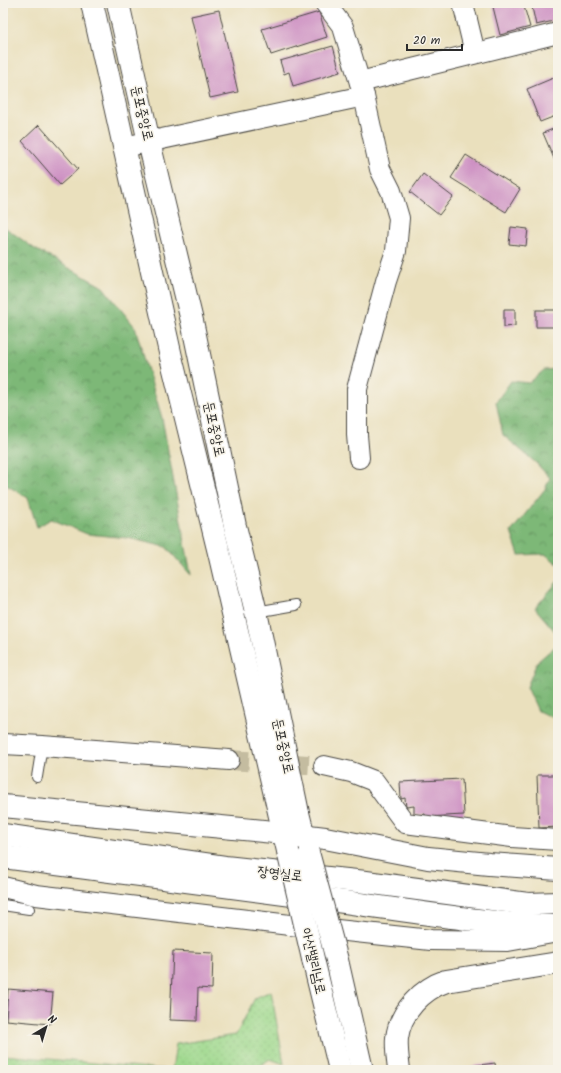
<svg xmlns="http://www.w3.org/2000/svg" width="561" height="1073" font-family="Kalam,'Poor Story',sans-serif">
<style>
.grass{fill:url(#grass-dots);stroke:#64825b}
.forest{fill:url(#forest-crowns);stroke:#547251}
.building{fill:#cd90c3}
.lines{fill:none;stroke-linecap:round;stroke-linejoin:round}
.minor-tunnel{stroke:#c4bca0;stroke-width:20;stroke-dasharray:20 10;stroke-linecap:butt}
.service-casing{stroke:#484641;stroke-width:12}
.minor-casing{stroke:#484641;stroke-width:22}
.tertiary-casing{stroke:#484641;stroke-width:24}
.trunk-casing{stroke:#484641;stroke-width:24}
.service{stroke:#fff;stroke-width:10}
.minor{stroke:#fff;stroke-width:20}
.tertiary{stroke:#fff;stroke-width:22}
.trunk{stroke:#fff;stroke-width:22}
.tertiary-bridge-casing{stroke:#484641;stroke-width:24;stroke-linecap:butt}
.tertiary-bridge{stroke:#fff;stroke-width:22}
.labels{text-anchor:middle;stroke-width:3;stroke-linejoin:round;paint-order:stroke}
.street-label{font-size:14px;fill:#2b2b2b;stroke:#f7f3e8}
</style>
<defs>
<pattern id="grass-dots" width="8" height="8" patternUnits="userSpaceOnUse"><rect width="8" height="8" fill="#9cd88b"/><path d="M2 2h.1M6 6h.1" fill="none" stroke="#87ba78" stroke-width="1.8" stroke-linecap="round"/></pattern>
<pattern id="forest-crowns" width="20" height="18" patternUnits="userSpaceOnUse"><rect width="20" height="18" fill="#7db877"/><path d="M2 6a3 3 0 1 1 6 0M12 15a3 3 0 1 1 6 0" fill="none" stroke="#679662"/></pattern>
</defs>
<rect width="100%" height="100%" fill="#f7f3e8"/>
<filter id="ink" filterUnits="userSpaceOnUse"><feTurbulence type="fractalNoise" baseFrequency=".025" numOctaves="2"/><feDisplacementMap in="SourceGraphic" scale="8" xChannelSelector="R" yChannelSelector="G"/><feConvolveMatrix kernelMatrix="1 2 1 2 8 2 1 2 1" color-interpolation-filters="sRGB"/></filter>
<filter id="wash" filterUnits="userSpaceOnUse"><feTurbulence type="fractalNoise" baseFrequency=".012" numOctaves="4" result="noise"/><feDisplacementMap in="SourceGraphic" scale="16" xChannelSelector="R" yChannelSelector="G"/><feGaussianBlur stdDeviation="0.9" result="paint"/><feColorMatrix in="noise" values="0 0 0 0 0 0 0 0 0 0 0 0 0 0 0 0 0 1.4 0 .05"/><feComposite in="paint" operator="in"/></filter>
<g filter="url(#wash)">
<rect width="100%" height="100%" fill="#eae0bd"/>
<polygon class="grass" points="271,991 284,1064 270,1059 253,1070 3,1070 3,1055 172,1070 176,1044 236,1035 255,998"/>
<g class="forest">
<polygon points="3,226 35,249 103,287 135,327 162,418 191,575 166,547 128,538 87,534 51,519 37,527 28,498 3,483"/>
<polygon points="558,369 558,564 545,554 519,555 511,532 545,489 550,478 536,463 503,435 496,402 511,381 529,383 544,370"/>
<polygon points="558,581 558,635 535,608"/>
<polygon points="558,644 558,720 538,711 527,687 537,662"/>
</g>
<g id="blocks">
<g class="building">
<polygon points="492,3 523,3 530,27 500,35"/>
<polygon points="531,3 558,3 558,20 536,25"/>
<polygon points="219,10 238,92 210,98 191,16"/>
<polygon points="319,12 327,37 271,55 262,29"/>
<polygon points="333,46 340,72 293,86 289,72 284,74 280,61"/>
<polygon points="558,76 558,115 540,122 527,89"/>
<polygon points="39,125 78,169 60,185 22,141"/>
<polygon points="558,127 558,168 543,133"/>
<polygon points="466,155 520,189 506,212 451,178"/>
<polygon points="423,174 453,197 439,215 410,192"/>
<polygon points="511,227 528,229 526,246 509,244"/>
<polygon points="504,309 515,309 515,326 504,327"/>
<rect x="536" y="310" width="22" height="17"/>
<polygon points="537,775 558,775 558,827 539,828"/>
<polygon points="462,779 464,815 426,817 425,814 414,815 414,806 406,807 405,798 401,799 400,782"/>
<polygon points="173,951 213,953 212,989 198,988 197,1021 170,1020"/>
<polygon points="8,989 53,993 50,1024 6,1020"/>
<polygon points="495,1063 496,1070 471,1070 471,1066"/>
</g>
</g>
</g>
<g filter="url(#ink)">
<use href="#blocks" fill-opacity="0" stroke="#484641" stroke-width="1"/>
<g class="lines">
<polyline class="minor-tunnel" points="229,760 324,766"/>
<defs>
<g id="service">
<polyline points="256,612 296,605"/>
<polyline points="37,777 42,746"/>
<polyline points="3,905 29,909"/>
</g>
<g id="minor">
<polyline points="325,3 343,27 364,96 380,169 391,191 399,218 396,251 386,281 357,389 357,435 359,458"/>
<polyline points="463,3 475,53"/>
<polyline points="360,82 558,33"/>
<polyline points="124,147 364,96"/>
<polyline points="3,744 42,746 229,760"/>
<polyline points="324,766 351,772 374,781 405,823 512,837 558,840"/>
<polyline points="3,887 36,895 290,925 431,940 508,941 558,932"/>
</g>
<g id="tertiary">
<polyline points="92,3 171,357 220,557 288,851"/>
<polyline points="118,3 149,142 192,321 235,526 256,612 298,813 308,853"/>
<polyline points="313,959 340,1070"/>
<polyline points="337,960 362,1070"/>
</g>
<g id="trunk">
<polyline points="3,806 284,833 325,838 428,858 489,864 558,869"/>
<polyline points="3,835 225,867 366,882 528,904 558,903"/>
<path d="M3,857C112,871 221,885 330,900C406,910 482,924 558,926"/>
<path d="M399,1070C398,1060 396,1049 397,1038C400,1012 422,989 446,981L558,963"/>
</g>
</defs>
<use href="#service" class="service-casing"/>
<use href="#minor" class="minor-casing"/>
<use href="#tertiary" class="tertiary-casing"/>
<use href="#trunk" class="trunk-casing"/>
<use href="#service" class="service"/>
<use href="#minor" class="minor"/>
<use href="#tertiary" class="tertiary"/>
<use href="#trunk" class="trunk"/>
<defs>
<g id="tertiary-bridge">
<polyline points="288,851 313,959"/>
<polyline points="309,856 337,960"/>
</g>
</defs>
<use href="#tertiary-bridge" class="tertiary-bridge-casing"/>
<use href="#tertiary-bridge" class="tertiary-bridge"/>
</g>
</g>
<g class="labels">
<g class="street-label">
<text transform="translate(143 113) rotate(77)" y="5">둔포중앙로</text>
<text transform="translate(215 429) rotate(78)" y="5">둔포중앙로</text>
<text transform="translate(284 746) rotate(78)" y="5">둔포중앙로</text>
<text transform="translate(280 873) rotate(6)" y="5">장영실로</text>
<text transform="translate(314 961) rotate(77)" y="5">아산밸리남로</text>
</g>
</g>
<rect width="561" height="1073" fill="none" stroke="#f7f3e8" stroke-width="16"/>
<g transform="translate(46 1027) rotate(38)" stroke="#f7f3e8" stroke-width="3" paint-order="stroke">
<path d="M0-3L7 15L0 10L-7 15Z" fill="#2b2b2b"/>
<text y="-6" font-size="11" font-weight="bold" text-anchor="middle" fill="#2b2b2b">N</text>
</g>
<path d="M407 44v6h55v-6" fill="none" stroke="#2b2b2b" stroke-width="2"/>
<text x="413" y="44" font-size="12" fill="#2b2b2b" stroke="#f7f3e8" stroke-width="3" paint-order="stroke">20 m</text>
</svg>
